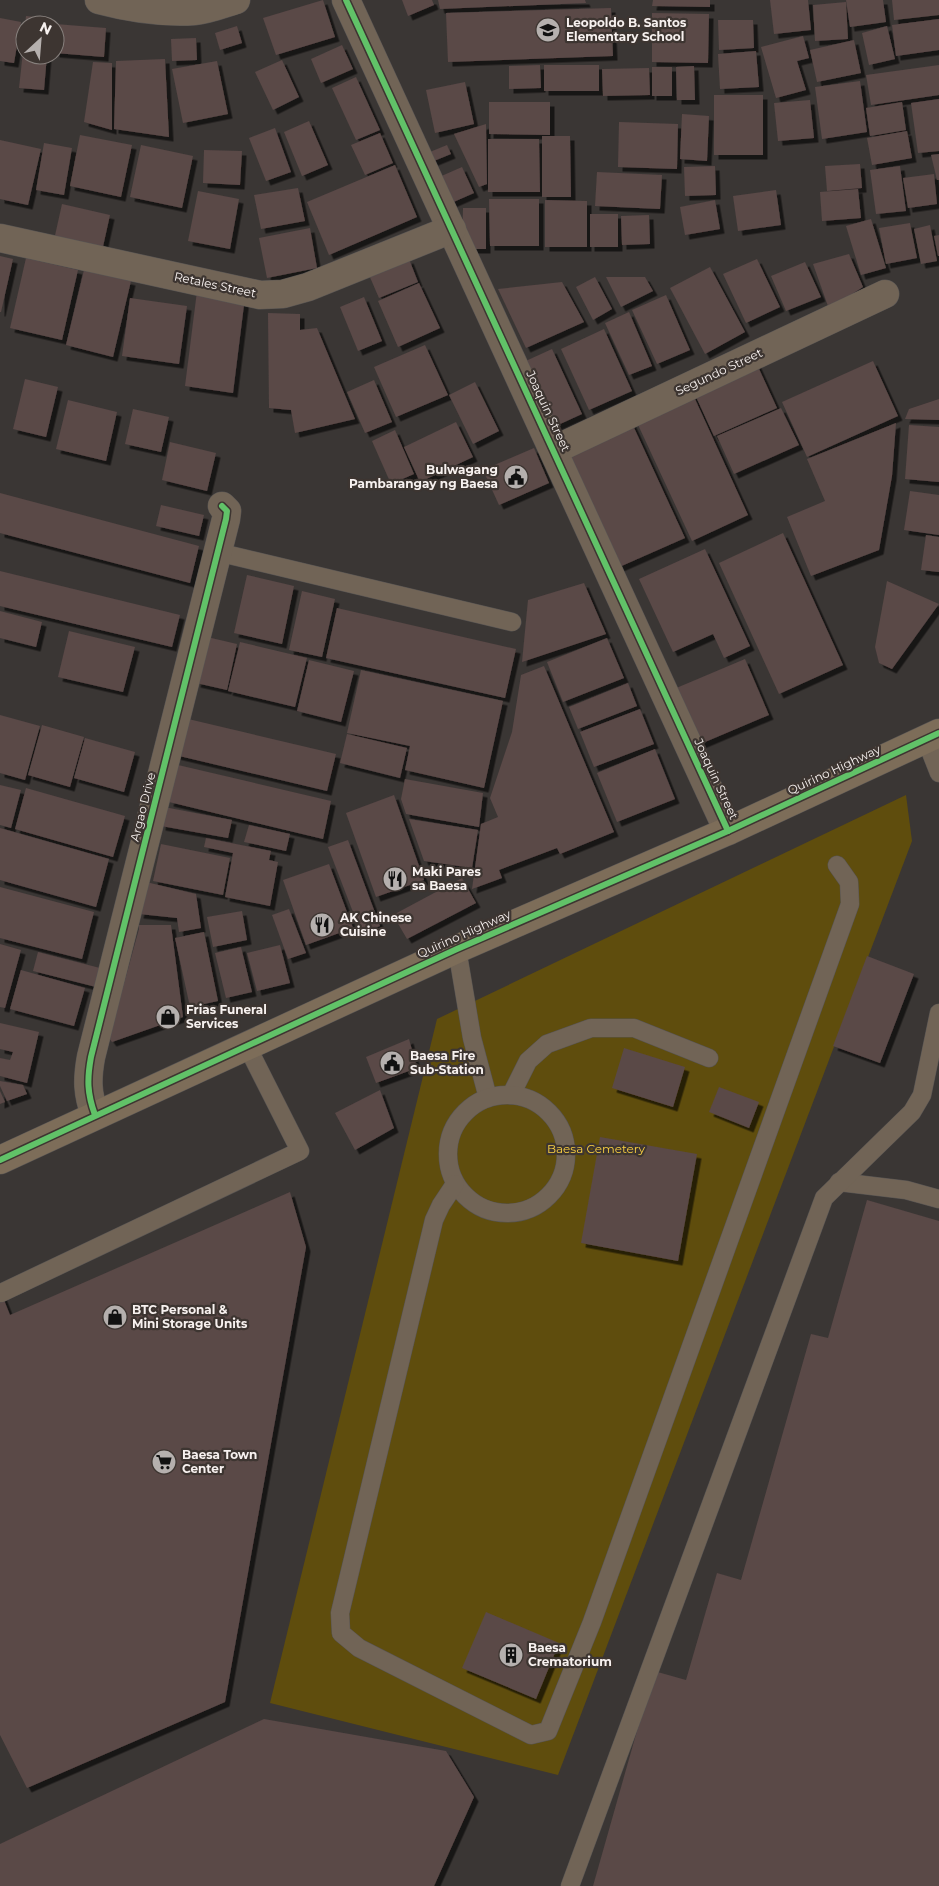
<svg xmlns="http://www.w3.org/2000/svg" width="939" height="1886" font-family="Montserrat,sans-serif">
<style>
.green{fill:#5f4d0d}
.building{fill:#5a4847;filter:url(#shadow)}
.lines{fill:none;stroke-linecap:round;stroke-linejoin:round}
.lane-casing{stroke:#575453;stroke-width:19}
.street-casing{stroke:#575453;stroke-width:29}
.primary-casing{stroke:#575453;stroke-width:29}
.lane{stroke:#716456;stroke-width:18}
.street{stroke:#716456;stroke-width:28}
.primary{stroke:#7d6d59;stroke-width:28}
.cycleway-casing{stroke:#3d3531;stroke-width:9}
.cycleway{stroke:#61c268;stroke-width:6}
.labels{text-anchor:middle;stroke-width:4.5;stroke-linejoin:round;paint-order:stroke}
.poi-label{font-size:12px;font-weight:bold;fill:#f7f1ef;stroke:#3d3531;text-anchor:start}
.street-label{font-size:12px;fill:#f7f1ef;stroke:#3d3531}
.park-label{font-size:12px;fill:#fad042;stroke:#3d3531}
</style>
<defs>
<filter id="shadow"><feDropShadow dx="4.5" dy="4.5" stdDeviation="0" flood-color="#0009"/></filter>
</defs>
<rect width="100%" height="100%" fill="#3a3634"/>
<polygon class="green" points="906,795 912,841 558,1775 270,1703 437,1019"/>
<g class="building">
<polygon points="323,0 335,37 276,55 263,18"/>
<polygon points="402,0 432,0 434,5 408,16"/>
<polygon points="438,0 585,0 586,3 440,9"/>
<polygon points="653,0 710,0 710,7 652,6"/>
<polygon points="770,0 808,0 811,30 774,34"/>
<polygon points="846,0 883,0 886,22 850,27"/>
<polygon points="892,0 939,0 939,15 894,20"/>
<polygon points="846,2 848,39 815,41 813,5"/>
<polygon points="611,8 613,56 448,62 446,13"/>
<polygon points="652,13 709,14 708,63 652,62"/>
<polygon points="26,16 51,19 50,25 25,25"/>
<polygon points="0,18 21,22 14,63 0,61"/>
<polygon points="939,19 939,50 896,56 892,25"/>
<polygon points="718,20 753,20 754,48 719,50"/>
<polygon points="55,24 106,28 104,57 55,53"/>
<polygon points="237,26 242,43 220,50 215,33"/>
<polygon points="887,26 895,59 869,65 862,33"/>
<polygon points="803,36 809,58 797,61 806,90 776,98 761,47"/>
<polygon points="196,38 197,60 172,61 171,39"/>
<polygon points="854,40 861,73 817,82 810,50"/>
<polygon points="24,42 25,55 47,55 44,90 19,88"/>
<polygon points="342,45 353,69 321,83 311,59"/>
<polygon points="756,51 759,87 720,89 718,54"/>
<polygon points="165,59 169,137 114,129 116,61"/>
<polygon points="282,60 299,97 273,110 255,72"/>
<polygon points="217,61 228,114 183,123 172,69"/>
<polygon points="93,62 112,63 112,130 84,122"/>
<polygon points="540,65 541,88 509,89 509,66"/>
<rect x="544" y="65" width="55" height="26"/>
<polygon points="939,65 939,95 871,105 866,75"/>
<polygon points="694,66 695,100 677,100 676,67"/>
<rect x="652" y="67" width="20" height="29"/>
<polygon points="649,68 650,95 603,96 602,69"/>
<polygon points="356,77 380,130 356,140 332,88"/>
<polygon points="860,81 867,132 822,139 815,87"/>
<polygon points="465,82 474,124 435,133 426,90"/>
<rect x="714" y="95" width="49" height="60"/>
<polygon points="939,99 939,151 918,153 911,103"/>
<polygon points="810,100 814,138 778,141 774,103"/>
<polygon points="489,102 550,102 550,135 489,134"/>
<polygon points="902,102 906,130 870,136 866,108"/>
<polygon points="682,114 709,116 707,161 680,159"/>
<polygon points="309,121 328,165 302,176 284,132"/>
<polygon points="619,122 678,124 677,169 618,167"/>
<polygon points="486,124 487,184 479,187 454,134"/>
<polygon points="275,128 291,172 266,181 249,138"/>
<polygon points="907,131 912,158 872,165 867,138"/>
<polygon points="380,133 393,163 365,175 351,145"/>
<polygon points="80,135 132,145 121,197 70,186"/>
<polygon points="542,136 570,136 571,197 542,197"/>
<polygon points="488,139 539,139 540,192 488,192"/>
<polygon points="0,140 41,149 28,205 0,199"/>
<polygon points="44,143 72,148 64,195 36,190"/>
<polygon points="141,145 193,156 182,208 130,197"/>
<polygon points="447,145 451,154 429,163 425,154"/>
<polygon points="204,150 242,151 240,185 203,183"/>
<polygon points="939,154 939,180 937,180 931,155"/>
<polygon points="860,164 862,188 827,191 825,166"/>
<polygon points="395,165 417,217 329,255 307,202"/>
<polygon points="715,166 716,195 685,196 684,167"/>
<polygon points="900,166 906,211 876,214 870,170"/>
<polygon points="462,167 474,193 449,204 437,178"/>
<polygon points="597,172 662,175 660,209 595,206"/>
<polygon points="934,174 937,204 908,208 903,178"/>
<polygon points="298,188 305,221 261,229 254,195"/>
<polygon points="858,189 861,218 822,221 820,192"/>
<polygon points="776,190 781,225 738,231 733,196"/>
<polygon points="198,191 239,199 230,249 188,241"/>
<polygon points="489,199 539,199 539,246 490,246"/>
<polygon points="545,200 587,201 587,247 545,247"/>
<polygon points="715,200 720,229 685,235 680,207"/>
<polygon points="62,204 110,215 102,251 54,240"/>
<polygon points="463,208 486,208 486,249 462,249"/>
<rect x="590" y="214" width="28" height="33"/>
<polygon points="649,215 650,244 622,245 621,216"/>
<polygon points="871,219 886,268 861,275 846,226"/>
<polygon points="910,223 917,258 886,264 879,228"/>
<polygon points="930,225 937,261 921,264 914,229"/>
<polygon points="310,228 317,268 267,278 259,238"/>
<polygon points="939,235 939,256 938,256 934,236"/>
<polygon points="849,254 863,287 829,309 813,264"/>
<polygon points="0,256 13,259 1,312 0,312"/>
<polygon points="26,258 78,270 62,340 10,328"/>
<polygon points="409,259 418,282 379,298 369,275"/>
<polygon points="757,259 780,307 746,323 723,274"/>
<polygon points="805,262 821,297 786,311 771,276"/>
<polygon points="710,267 745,332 705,354 670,288"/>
<polygon points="84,270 131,281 113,357 66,345"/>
<polygon points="595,277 612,309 593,320 576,287"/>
<polygon points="606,277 645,277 653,291 621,307"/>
<polygon points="562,282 584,322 526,348 498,289"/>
<polygon points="419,283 440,328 398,347 378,301"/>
<polygon points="197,291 245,297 233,393 185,386"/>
<polygon points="666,295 690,350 657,364 632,310"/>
<polygon points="364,297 382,341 358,351 340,307"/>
<polygon points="130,298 187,306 179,364 122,356"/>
<polygon points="629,312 652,366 629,375 605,323"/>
<polygon points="268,313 300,314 300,330 317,328 355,419 295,433 291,410 269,408"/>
<polygon points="604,329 632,391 589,410 561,349"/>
<polygon points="425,345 448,395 396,417 374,367"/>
<polygon points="552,349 582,414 547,430 517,365"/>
<polygon points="755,360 777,408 714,436 692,388"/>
<polygon points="873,361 898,416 807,457 782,402"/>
<polygon points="25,379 58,387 46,437 13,429"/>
<polygon points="374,380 392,422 365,433 347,392"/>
<polygon points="475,382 499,431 473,444 449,395"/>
<polygon points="690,388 748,515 692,541 633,414"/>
<polygon points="939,399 939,420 905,419 909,409"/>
<polygon points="68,400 117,412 106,461 56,449"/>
<polygon points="781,408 799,445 734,474 717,436"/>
<polygon points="133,409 169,417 161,452 125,444"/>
<polygon points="630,419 685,538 617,568 562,450"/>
<polygon points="456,422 473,457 420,482 404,447"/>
<polygon points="896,423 892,476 879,550 811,576 787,517 825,501 807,459"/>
<polygon points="909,425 939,427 939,482 905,479"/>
<polygon points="395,430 414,474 391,484 372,441"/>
<polygon points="170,442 216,453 207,491 162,480"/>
<polygon points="534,448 549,483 499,505 483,470"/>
<polygon points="910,491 939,495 939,535 904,530"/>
<polygon points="0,493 199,546 190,583 0,533"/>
<polygon points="161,505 204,515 199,536 156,526"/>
<polygon points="783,533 843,665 779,694 719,563"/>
<polygon points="926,535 939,537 939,572 921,570"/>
<polygon points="705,549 750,646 724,658 713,634 673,652 639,579"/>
<polygon points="0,571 180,615 172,647 0,606"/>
<polygon points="247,575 294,586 282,644 234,633"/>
<polygon points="887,581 939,604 892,669 879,663 875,647"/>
<polygon points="584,583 606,634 522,662 528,600"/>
<polygon points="302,591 335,599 322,657 289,650"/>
<polygon points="337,608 516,649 505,698 326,658"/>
<polygon points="0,611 42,622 36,647 0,638"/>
<polygon points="69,631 135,647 123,692 58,677"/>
<polygon points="207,637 237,644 227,690 196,683"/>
<polygon points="607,638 624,678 563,702 547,662"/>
<polygon points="240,642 307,658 295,707 228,691"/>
<polygon points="745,659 769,715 698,745 674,689"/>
<polygon points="309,660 354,671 341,722 297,711"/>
<polygon points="544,666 614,832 560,854 557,848 499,870 502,878 472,889 481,824 498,817 490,798 512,732 521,675"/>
<polygon points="361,670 503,701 484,788 405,770 410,746 347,733"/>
<polygon points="628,683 637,706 578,729 569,707"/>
<polygon points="640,709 654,744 594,767 580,732"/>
<polygon points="0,715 40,726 25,780 0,773"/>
<polygon points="184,718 336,754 327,791 175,755"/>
<polygon points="42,725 84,737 70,787 28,775"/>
<polygon points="347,734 407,748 400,778 340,763"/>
<polygon points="85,738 135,752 124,792 74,778"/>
<polygon points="655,749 675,799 617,822 597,773"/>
<polygon points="178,765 331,801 323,839 169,802"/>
<polygon points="405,779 483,793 479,827 406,814 401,799"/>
<polygon points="0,785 21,790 11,828 0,825"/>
<polygon points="26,788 125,816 113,857 15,829"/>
<polygon points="394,795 424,880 376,897 346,813"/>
<polygon points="164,807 232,820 228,838 161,826"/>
<polygon points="409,819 478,830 472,868 424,861"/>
<polygon points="249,825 290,834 286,851 244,842"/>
<polygon points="0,828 109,859 96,907 0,880"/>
<polygon points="206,838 271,851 269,860 278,862 270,906 225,897 233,853 204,847"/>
<polygon points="348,840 380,926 361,933 328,847"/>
<polygon points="161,844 230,858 223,895 153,881"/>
<polygon points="329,864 353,928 306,945 283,880"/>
<polygon points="462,878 476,903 407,939 393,915"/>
<polygon points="146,882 196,894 201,928 179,932 177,918 139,914"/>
<polygon points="0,887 94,912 82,959 0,938"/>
<polygon points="289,909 306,953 288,959 272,915"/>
<polygon points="242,911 247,940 213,947 207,917"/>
<polygon points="139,925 171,925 183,1017 112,1042 109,1038 139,929"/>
<polygon points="204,932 218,1001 190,1007 175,938"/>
<polygon points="0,944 21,950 5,1008 0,1007"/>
<polygon points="280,945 290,983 257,991 247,953"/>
<polygon points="241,947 252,992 226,998 215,953"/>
<polygon points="38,952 100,968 96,987 33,971"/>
<polygon points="867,956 914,974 880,1063 833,1046"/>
<polygon points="21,970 85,988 74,1026 10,1009"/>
<polygon points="0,1023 39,1032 27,1083 0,1076 0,1058 10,1060 13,1052 0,1049"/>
<polygon points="409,1039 417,1068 376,1083 366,1057"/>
<polygon points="624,1048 685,1067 673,1107 612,1088"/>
<polygon points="0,1081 23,1085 27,1094 7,1101 0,1086"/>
<polygon points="719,1087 759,1102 749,1128 709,1112"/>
<polygon points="380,1090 394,1128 355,1150 335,1113"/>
<polygon points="0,1091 5,1102 0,1104"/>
<polygon points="600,1137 697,1154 678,1261 581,1243"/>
<polygon points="290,1192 306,1247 225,1702 27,1788 0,1735 0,1290 10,1315"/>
<polygon points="867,1200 939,1221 939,1886 593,1886 654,1671 686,1680 717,1573 741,1580 811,1334 828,1338"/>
<polygon points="486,1612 559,1643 536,1699 462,1668"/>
<polygon points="264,1719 446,1751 474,1797 434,1886 0,1886 0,1844"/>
</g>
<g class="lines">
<defs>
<g id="lane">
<polyline points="217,552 512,622"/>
<polyline points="926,740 939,773"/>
<polyline points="457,949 472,1038 488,1098"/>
<polyline points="511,1095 528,1061 547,1044 591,1028 634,1028 709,1058"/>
<circle cx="507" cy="1154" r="59"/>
<polyline points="839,1182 906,1190 939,1199"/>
<polyline points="455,1184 441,1205 434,1220 340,1613 341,1633 359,1648 531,1735 548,1731 592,1622 850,904 849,882 837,865"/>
<polyline points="1,1293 300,1151 247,1046"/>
<polyline points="570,1886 824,1198 912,1112 922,1095 939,1013"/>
</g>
<g id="street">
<path d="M99,0C129,8 164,13 195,11C208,10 223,4 236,0"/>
<polyline points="346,0 728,831"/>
<polyline points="0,238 260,295 283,294 308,287 452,229"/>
<polyline points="554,450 885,294"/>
<path d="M95,1115C87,1093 87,1079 91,1057L226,519L227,511L222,506"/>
</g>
<polyline id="primary" points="0,1160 457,949 728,831 939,733"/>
</defs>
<use href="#lane" class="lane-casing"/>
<use href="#street" class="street-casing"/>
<use href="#primary" class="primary-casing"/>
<use href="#lane" class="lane"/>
<use href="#street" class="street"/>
<use href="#primary" class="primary"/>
<defs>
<g id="cycleway">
<polyline points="346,0 728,831"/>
<path d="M95,1115C87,1093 87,1079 91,1057L226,519L227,511L222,506"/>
<polyline points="0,1160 457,949 728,831 939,733"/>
</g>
</defs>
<use href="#cycleway" class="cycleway-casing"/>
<use href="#cycleway" class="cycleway"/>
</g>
<defs>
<symbol id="school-disc" viewBox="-11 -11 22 22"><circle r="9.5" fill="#b5b0ae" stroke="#3d3531"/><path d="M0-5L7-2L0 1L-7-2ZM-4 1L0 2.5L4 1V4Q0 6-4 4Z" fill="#111"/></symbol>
<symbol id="civic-disc" viewBox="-11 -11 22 22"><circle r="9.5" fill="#b5b0ae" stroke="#3d3531"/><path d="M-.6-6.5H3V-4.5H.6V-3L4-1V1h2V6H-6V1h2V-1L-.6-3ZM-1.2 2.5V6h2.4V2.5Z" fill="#111"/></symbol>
<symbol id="restaurant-disc" viewBox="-11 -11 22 22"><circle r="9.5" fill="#b5b0ae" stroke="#3d3531"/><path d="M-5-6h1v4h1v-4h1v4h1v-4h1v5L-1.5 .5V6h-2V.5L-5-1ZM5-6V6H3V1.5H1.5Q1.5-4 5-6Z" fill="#111"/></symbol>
<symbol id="shop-disc" viewBox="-11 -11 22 22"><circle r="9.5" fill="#b5b0ae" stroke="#3d3531"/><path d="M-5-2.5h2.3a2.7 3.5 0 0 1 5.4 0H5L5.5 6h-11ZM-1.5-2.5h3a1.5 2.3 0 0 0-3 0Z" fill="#111"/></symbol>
<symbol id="supermarket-disc" viewBox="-11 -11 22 22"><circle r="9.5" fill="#b5b0ae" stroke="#3d3531"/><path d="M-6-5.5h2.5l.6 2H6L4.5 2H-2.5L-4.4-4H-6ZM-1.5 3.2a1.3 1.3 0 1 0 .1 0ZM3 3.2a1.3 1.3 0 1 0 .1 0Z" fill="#111"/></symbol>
<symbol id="building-disc" viewBox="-11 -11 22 22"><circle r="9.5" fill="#b5b0ae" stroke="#3d3531"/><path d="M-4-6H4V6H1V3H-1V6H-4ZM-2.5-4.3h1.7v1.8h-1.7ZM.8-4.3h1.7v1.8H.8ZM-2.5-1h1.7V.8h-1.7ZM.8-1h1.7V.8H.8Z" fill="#111"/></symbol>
</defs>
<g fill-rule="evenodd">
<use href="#school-disc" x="534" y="16" width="28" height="28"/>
<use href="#civic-disc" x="502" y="463" width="28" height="28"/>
<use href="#restaurant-disc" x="381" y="865" width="28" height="28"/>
<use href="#restaurant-disc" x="308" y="911" width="28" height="28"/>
<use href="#shop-disc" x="154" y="1003" width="28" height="28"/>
<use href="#civic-disc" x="378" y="1049" width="28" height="28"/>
<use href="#shop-disc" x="101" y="1303" width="28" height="28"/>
<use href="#supermarket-disc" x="150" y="1448" width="28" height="28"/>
<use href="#building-disc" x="497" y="1641" width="28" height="28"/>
</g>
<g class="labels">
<g class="poi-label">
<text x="566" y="27">Leopoldo B. Santos<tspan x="566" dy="14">Elementary School</tspan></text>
<text x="498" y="474" text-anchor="end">Bulwagang<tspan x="498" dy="14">Pambarangay ng Baesa</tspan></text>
<text x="412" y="876">Maki Pares<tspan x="412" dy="14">sa Baesa</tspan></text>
<text x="340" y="922">AK Chinese<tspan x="340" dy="14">Cuisine</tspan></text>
<text x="186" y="1014">Frias Funeral<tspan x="186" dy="14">Services</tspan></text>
<text x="410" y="1060">Baesa Fire<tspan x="410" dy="14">Sub-Station</tspan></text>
<text x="132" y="1314">BTC Personal &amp;<tspan x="132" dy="14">Mini Storage Units</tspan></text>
<text x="182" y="1459">Baesa Town<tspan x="182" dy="14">Center</tspan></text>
<text x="528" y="1652">Baesa<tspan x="528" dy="14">Crematorium</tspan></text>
</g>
<g class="street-label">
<text transform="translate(215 285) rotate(12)" y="4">Retales Street</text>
<text transform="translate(719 372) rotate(-25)" y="4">Segundo Street</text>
<text transform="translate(548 411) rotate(65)" y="4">Joaquin Street</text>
<text transform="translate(834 770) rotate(-25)" y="4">Quirino Highway</text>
<text transform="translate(716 779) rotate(65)" y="4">Joaquin Street</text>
<text transform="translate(143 807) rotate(-76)" y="4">Argao Drive</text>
<text transform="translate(464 934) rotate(-24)" y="4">Quirino Highway</text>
</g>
<g class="park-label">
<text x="596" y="1153">Baesa Cemetery</text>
</g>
</g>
<g transform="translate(40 40) rotate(26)"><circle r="24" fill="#3d3531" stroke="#87807d"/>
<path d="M0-4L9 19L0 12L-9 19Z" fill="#b5b0ae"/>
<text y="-8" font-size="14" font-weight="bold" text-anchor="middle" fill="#f7f1ef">N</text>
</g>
</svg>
